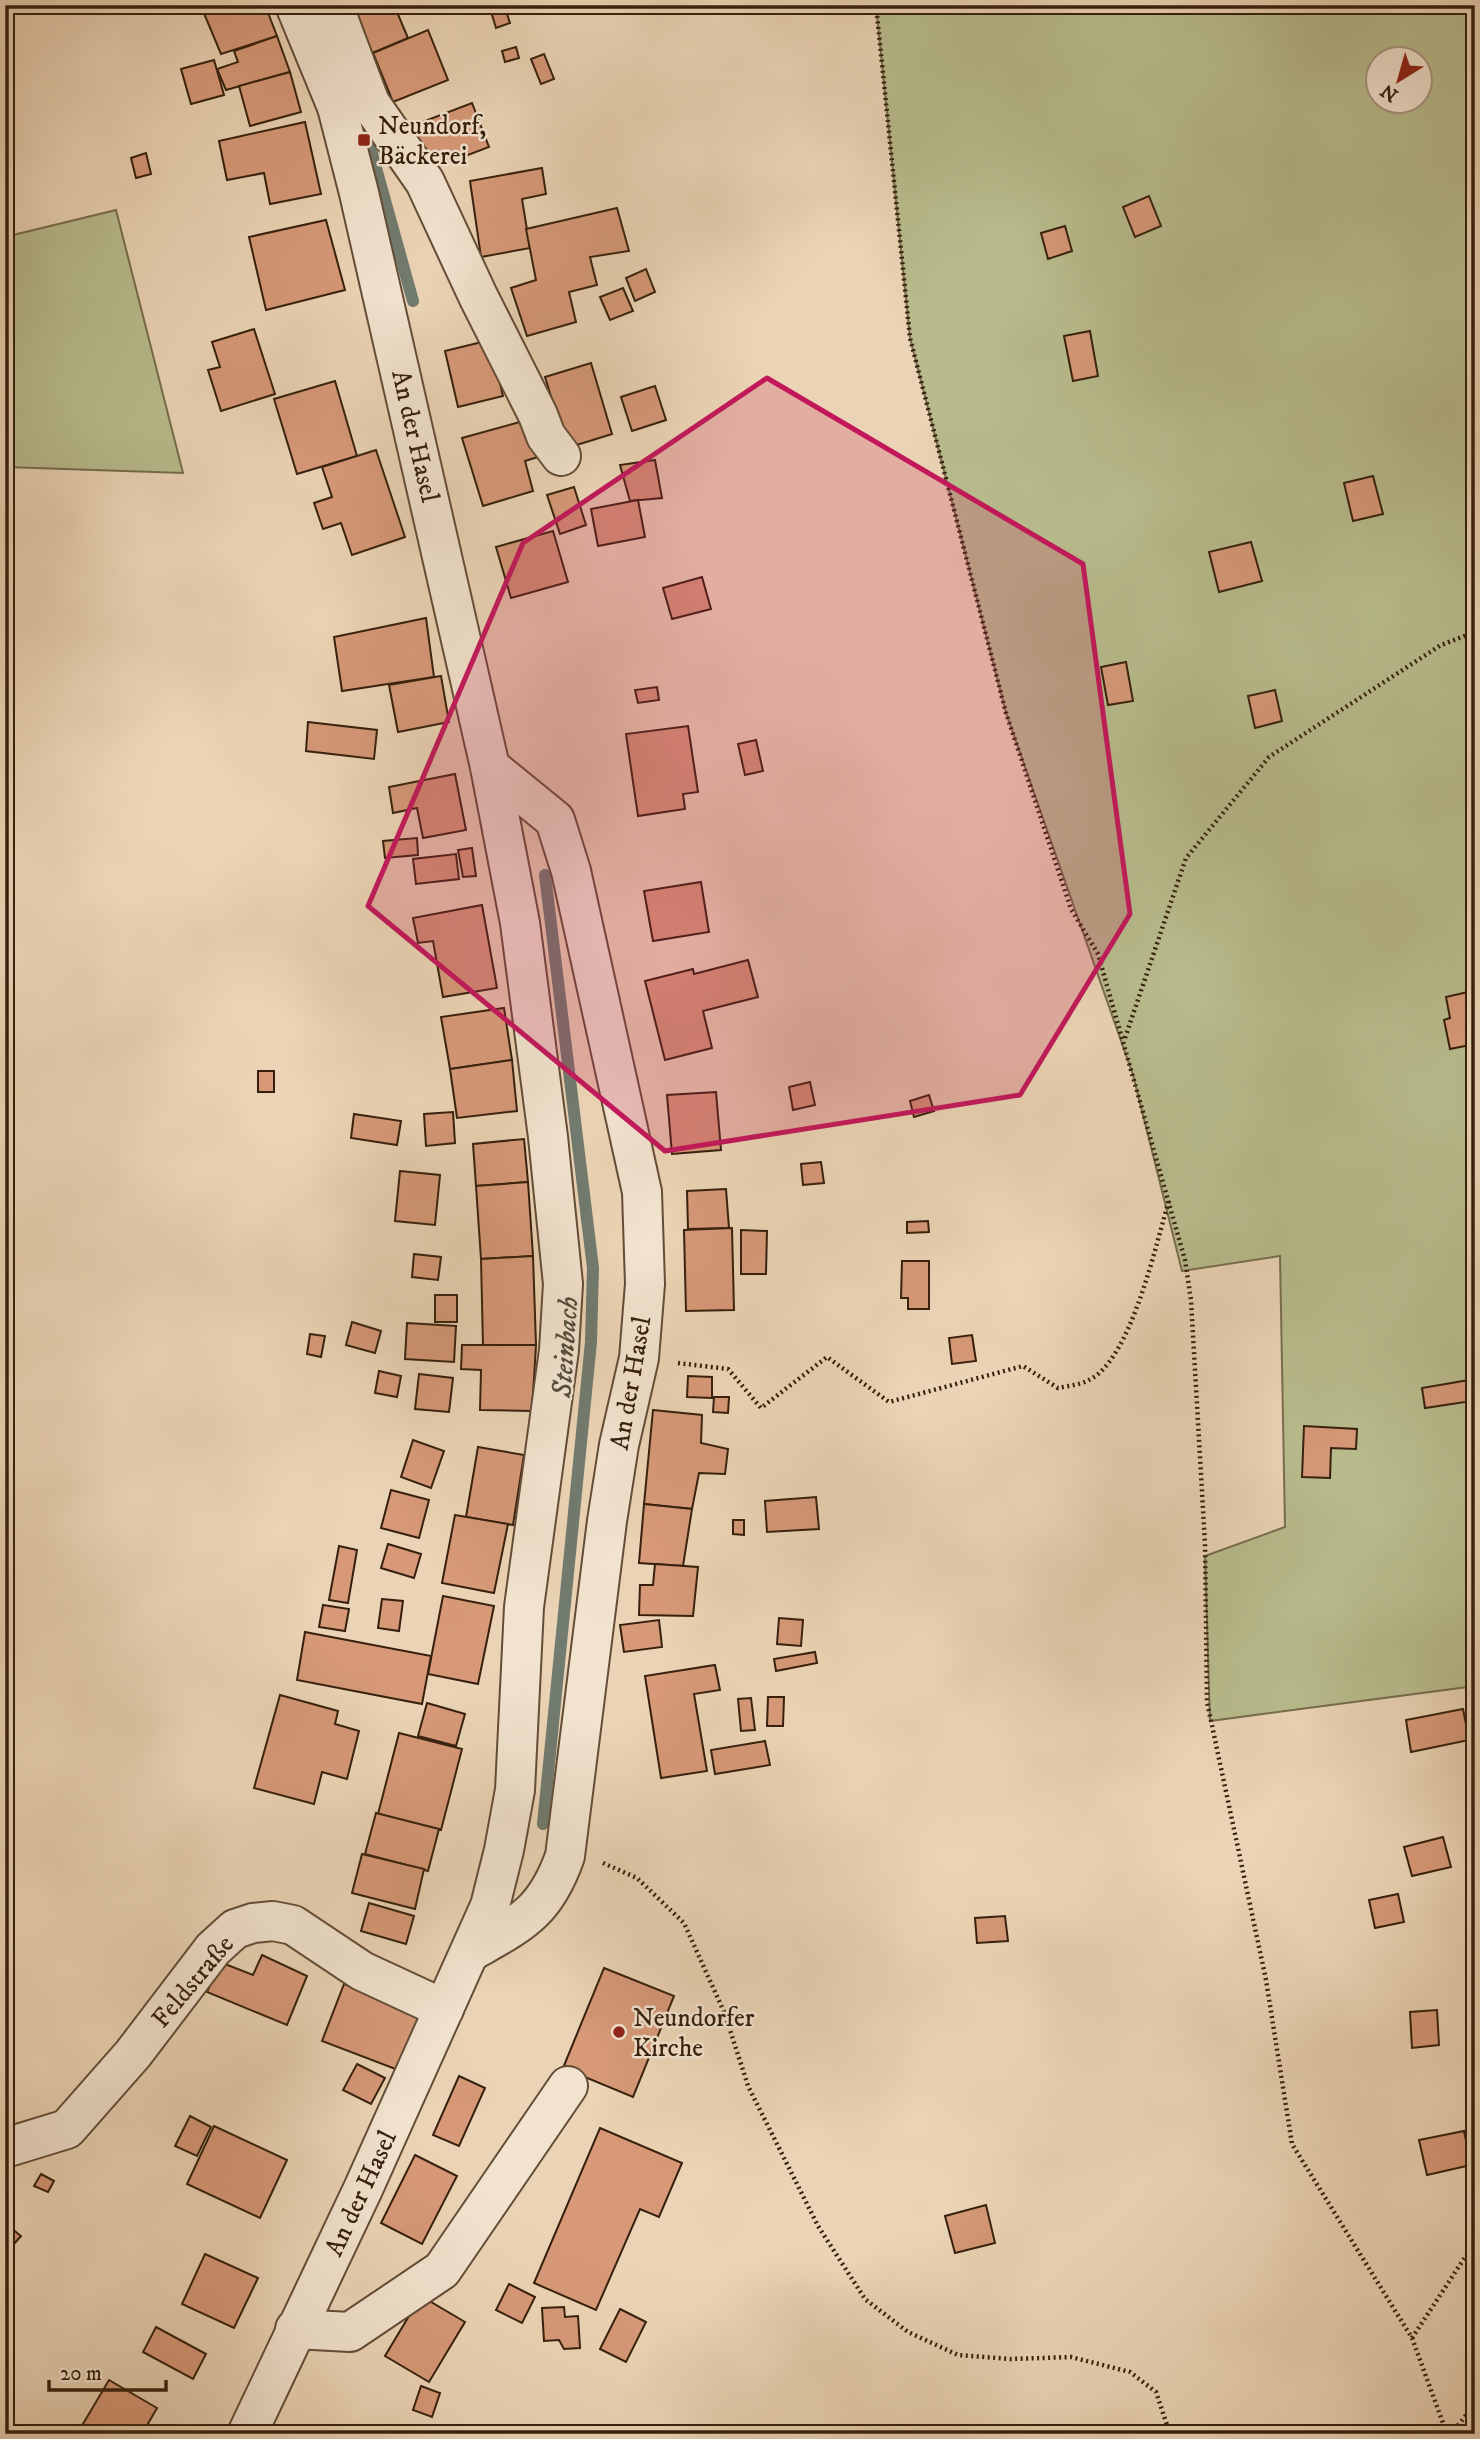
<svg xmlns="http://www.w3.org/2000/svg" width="1480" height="2439" font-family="'IM FELL DW Pica',serif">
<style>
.green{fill:#b8bc8d;stroke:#776e4d;stroke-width:2;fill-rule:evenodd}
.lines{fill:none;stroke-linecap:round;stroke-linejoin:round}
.stream{stroke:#717b6f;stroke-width:12}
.building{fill:#d79978;stroke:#36200d;stroke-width:2}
.minor-casing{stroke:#634d37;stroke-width:42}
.path{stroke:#36200d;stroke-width:4.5;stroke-dasharray:2 3.5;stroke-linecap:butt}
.minor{stroke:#f2e3cf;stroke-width:38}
.marked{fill:#c2185b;fill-opacity:0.2;stroke:#c2185b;stroke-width:5;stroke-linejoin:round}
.poi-dot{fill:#8f2418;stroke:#f2e3cf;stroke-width:2.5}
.labels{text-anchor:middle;stroke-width:5;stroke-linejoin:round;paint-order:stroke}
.poi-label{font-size:26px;fill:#36200d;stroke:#f2e3cf;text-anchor:start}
.street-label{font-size:26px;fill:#36200d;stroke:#f2e3cf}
.water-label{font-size:28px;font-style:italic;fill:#534e3e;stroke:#f2e3cf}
</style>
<rect width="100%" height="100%" fill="#ebd4b5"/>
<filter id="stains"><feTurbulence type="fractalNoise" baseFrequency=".00286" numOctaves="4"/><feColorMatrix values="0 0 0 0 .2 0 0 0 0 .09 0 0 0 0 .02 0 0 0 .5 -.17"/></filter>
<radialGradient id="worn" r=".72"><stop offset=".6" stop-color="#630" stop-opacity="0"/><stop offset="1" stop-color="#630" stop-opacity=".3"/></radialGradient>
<g class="green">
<path d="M876,5H1475V1686L1210,1721L1205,1556L1285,1527L1280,1256L1182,1271L1133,1075L1006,713L910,338ZM1378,60H1420V102H1378Z"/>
<polygon points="5,206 13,235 116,210 183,473 5,467"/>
</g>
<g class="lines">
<g class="stream">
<polyline points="366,132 413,301"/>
<polyline points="543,1824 591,1342 593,1268 545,875"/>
</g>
</g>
<g class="building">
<polygon points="218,5 265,5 277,36 221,54 203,11"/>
<polygon points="340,5 394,5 408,38 363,57"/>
<polygon points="489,5 504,5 510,23 496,28"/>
<polygon points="428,30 448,80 393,102 373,53"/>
<polygon points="277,36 290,72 226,90 217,69 238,62 234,51"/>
<polygon points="516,47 519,58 505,62 502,51"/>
<polygon points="544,54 554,79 541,84 531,59"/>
<polygon points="214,60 224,95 191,104 181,69"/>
<polygon points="290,72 301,112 250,126 239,86"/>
<polygon points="472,103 489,147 426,171 409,127"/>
<polygon points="305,122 321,194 270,204 264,173 227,180 219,141"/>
<polygon points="146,153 151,174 136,178 131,158"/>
<polygon points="542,168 546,194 522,199 530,248 481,257 470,181"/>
<polygon points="1149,196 1161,226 1135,237 1123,207"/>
<polygon points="617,208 629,251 590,257 597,285 569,292 576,322 527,336 511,288 536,280 526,229"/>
<polygon points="326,220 345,290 266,310 249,237"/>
<polygon points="1065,226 1072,251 1048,259 1041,233"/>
<polygon points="646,269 655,292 635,301 626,278"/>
<polygon points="623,288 633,311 610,320 600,297"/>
<polygon points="254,329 275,394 221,411 208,370 220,367 212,342"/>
<polygon points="1090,331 1098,376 1073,381 1064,336"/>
<polygon points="490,340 503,396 458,407 445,351"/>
<polygon points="591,363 612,434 567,448 545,377"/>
<polygon points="335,381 357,456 297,474 274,399"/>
<polygon points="655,386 666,420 632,431 621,397"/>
<polygon points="527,420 538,457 525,461 533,491 483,506 462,438"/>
<polygon points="376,450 405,537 352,555 341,523 323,529 314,503 332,497 322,467"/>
<polygon points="655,460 662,498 630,501 620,465"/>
<polygon points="1373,476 1383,514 1353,521 1344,483"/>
<polygon points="574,487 586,525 560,534 547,495"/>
<polygon points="638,500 645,537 598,546 591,509"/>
<polygon points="553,531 568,582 511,598 496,547"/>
<polygon points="1251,542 1262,581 1219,592 1209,552"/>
<polygon points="702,577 711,609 672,619 663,588"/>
<polygon points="426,618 434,677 342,691 334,637"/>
<polygon points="1126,662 1133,701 1108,705 1101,667"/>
<polygon points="441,676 449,722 398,732 389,685"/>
<polygon points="657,687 659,700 638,703 635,690"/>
<polygon points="1275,690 1282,721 1255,728 1248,696"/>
<polygon points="308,722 377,730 374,759 306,751"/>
<polygon points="688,726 698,792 683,794 685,809 638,816 626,734"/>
<polygon points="756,740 763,771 745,775 738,744"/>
<polygon points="455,774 466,830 423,838 417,808 393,813 389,787"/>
<polygon points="417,838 418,855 385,858 383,841"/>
<polygon points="472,848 476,876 463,877 458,850"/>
<polygon points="456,854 459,879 416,884 413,859"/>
<polygon points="701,882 709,932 653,941 644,891"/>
<polygon points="482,905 497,988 443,997 433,941 418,943 413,918"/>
<polygon points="748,960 758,997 703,1011 712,1048 665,1060 645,981 693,969 694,974"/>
<polygon points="1472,991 1475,1044 1450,1049 1444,1020 1450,1018 1446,997"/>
<polygon points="504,1008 512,1060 450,1069 441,1017"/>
<polygon points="512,1060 517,1111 457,1118 450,1069"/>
<rect x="258" y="1071" width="16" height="21"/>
<polygon points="810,1082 815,1105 793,1110 789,1087"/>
<polygon points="716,1092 721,1150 672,1154 667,1095"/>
<polygon points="929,1095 934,1111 914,1117 910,1101"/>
<polygon points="453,1112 455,1143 426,1146 424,1114"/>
<polygon points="354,1114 401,1121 397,1145 351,1138"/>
<polygon points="524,1139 528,1182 476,1186 473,1144"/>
<polygon points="821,1162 824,1183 803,1185 801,1164"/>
<polygon points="400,1171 440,1175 435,1225 395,1221"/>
<polygon points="528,1182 533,1256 481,1259 476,1186"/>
<polygon points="726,1189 729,1228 688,1229 687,1191"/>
<polygon points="928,1221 929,1232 907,1233 907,1222"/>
<polygon points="732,1228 734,1310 686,1311 684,1230"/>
<polygon points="741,1230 767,1231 766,1274 741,1274"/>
<polygon points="414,1254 441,1257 438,1280 412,1277"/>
<polygon points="533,1256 536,1345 483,1346 481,1259"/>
<polygon points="902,1261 929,1261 929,1309 908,1309 908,1298 901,1298"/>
<rect x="435" y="1295" width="22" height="27"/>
<polygon points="352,1322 381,1331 375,1353 346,1345"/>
<polygon points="407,1323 456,1326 454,1362 405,1359"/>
<polygon points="310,1334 325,1336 321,1357 307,1354"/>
<polygon points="972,1335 976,1361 952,1364 949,1338"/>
<polygon points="462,1345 536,1345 532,1411 480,1410 481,1370 461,1369"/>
<polygon points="379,1371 401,1376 397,1397 375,1393"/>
<polygon points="419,1374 453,1378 449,1412 415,1409"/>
<polygon points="688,1376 712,1377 712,1398 687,1397"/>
<polygon points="1469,1380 1472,1401 1425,1408 1422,1388"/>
<polygon points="714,1397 729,1397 728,1413 713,1412"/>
<polygon points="653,1410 702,1415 701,1443 728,1449 725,1474 699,1473 692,1509 644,1504"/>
<polygon points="1304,1426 1357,1429 1356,1449 1331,1448 1330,1478 1302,1477"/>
<polygon points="413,1440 444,1451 431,1488 401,1477"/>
<polygon points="478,1447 524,1455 513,1525 466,1517"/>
<polygon points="391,1490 429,1500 419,1538 381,1528"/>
<polygon points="816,1497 819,1529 767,1532 765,1501"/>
<polygon points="644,1504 692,1509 683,1566 639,1563"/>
<polygon points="455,1515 508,1524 494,1593 442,1583"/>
<polygon points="733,1520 744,1520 744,1535 733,1534"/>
<polygon points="388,1544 421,1554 414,1578 381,1568"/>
<polygon points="339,1546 357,1550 348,1603 329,1600"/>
<polygon points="655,1564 698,1567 693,1616 639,1615 640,1585 653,1585"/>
<polygon points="443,1596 494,1606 478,1684 428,1674"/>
<polygon points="382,1599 403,1601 399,1631 378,1628"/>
<polygon points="323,1605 349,1609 345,1631 319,1627"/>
<polygon points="779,1618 803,1620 801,1646 777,1644"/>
<polygon points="659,1620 662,1647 624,1652 620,1625"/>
<polygon points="305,1632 431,1656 422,1704 297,1680"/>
<polygon points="815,1652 817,1663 776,1671 774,1659"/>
<polygon points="715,1665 720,1690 694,1694 707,1771 661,1778 645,1676"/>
<polygon points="280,1695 338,1711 335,1724 359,1731 347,1779 322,1772 314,1804 254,1788"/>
<polygon points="768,1697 784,1697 783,1726 767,1726"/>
<polygon points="751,1698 755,1730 741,1731 738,1699"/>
<polygon points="427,1703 465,1714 456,1746 418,1736"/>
<polygon points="1463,1709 1469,1740 1411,1752 1406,1720"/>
<polygon points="399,1733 462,1749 441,1830 378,1814"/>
<polygon points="765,1741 770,1765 715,1774 711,1750"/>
<polygon points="376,1813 439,1829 428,1871 365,1854"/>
<polygon points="1443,1837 1451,1867 1412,1876 1404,1847"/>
<polygon points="362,1854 424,1869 415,1909 352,1893"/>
<polygon points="1398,1894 1404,1922 1375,1928 1369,1900"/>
<polygon points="369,1903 414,1916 406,1944 361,1931"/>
<polygon points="1005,1916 1008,1941 977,1943 975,1918"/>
<polygon points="262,1955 307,1976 287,2025 207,1992 220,1962 253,1975"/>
<polygon points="604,1968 674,1996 633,2097 563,2068"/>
<polygon points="344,1984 420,2013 398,2070 322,2041"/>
<polygon points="1437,2010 1439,2045 1412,2048 1410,2012"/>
<polygon points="357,2064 385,2078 371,2104 343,2090"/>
<polygon points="459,2076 485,2088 459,2146 433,2135"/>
<polygon points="190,2116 211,2127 197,2156 175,2146"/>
<polygon points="214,2126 287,2160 260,2218 187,2184"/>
<polygon points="600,2128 682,2163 659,2217 640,2209 596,2310 534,2283"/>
<polygon points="1464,2131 1471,2165 1427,2175 1419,2140"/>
<polygon points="415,2155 457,2176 422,2244 381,2223"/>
<polygon points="41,2174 54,2181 48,2192 34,2186"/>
<polygon points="986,2205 995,2243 955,2253 945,2216"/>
<polygon points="5,2223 21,2236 5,2254"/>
<polygon points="205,2254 258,2278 234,2328 182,2304"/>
<polygon points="509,2284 535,2297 522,2323 496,2310"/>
<polygon points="421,2296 465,2322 429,2382 385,2356"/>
<polygon points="564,2307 565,2317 578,2316 580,2348 564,2349 559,2340 544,2341 542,2308"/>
<polygon points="620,2309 646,2322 626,2362 600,2349"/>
<polygon points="156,2327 206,2354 193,2379 143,2352"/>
<polygon points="109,2380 157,2408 142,2434 77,2434"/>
<polygon points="421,2386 440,2393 432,2417 413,2410"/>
<polygon points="355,2425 387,2434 353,2434"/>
</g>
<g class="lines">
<defs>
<g id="minor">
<polyline points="333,5 370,103"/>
<polyline points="337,107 370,103 425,182 478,296 538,415 546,436 561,456"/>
<path d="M472,1951C521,1923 545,1913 565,1856L607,1521L619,1445L639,1358L645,1284L642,1192L571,871L555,820L490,767"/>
<polyline points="5,2148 67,2129 133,2054 213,1949 235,1929 253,1923 273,1921 293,1925 362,1971 444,2009"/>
<polyline points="295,2329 350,2332 442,2270 568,2086"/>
<polyline points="247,2434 363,2189 490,1906 504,1850 515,1790 524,1607 559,1350 563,1284 548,1137 520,923 490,767 359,193 337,107 295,5"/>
</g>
</defs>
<use href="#minor" class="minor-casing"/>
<g class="path">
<polyline points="876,5 910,338 1006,713 1071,909 1098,954 1185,1260 1191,1300 1205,1544 1207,1702 1266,1980 1292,2144 1412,2338 1447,2434"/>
<polyline points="1125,1038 1186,858 1269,757 1441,645 1475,632"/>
<path d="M678,1363L728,1369L761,1408L827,1357L889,1402L1023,1366L1058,1388C1067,1386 1080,1385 1089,1380C1131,1360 1156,1244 1169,1200"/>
<polyline points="603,1863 637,1878 684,1923 725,2014 748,2086 818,2226 865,2299 908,2332 958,2355 1011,2359 1071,2357 1130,2372 1156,2392 1170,2434"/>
<polyline points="1412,2338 1475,2242"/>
<polyline points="1451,2434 1475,2404"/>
</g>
<use href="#minor" class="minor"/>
</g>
<path class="marked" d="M767,378L1083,564L1130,914L1020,1095L665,1151L368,906L523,543Z"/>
<g class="poi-dot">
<rect x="357" y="133" width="14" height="14" rx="3.5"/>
<circle cx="619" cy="2032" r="7"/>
</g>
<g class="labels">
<g class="poi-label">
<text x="378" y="134">Neundorf,<tspan x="378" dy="30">Bäckerei</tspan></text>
<text x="633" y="2026">Neundorfer<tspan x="633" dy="30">Kirche</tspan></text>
</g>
<g class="street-label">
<text transform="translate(416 436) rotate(77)" y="9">An der Hasel</text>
<text transform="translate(630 1383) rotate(-80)" y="9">An der Hasel</text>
<text transform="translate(192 1981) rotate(-50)" y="9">Feldstraße</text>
<text transform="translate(360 2193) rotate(-65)" y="9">An der Hasel</text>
</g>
<g class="water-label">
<text transform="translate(564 1347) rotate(-86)" y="10">Steinbach</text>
</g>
</g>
<rect width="1480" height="2439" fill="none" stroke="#ebd4b5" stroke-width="28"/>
<rect x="7" y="7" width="1466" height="2425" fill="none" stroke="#36200d" stroke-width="3.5"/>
<rect x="14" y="14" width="1452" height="2411" fill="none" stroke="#36200d" stroke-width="2"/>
<g transform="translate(1399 80) rotate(217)"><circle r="33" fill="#f2e3cf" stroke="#a79581" stroke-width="2"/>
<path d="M0-5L12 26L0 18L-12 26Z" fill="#8f2418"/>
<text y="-10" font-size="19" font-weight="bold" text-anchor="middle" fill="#36200d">N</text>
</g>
<path d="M49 2380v10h117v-10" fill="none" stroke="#36200d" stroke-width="3.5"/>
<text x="60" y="2380" font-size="21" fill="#36200d" stroke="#f2e3cf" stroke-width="5" paint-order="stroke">20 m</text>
<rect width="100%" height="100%" filter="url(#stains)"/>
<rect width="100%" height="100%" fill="url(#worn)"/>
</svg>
